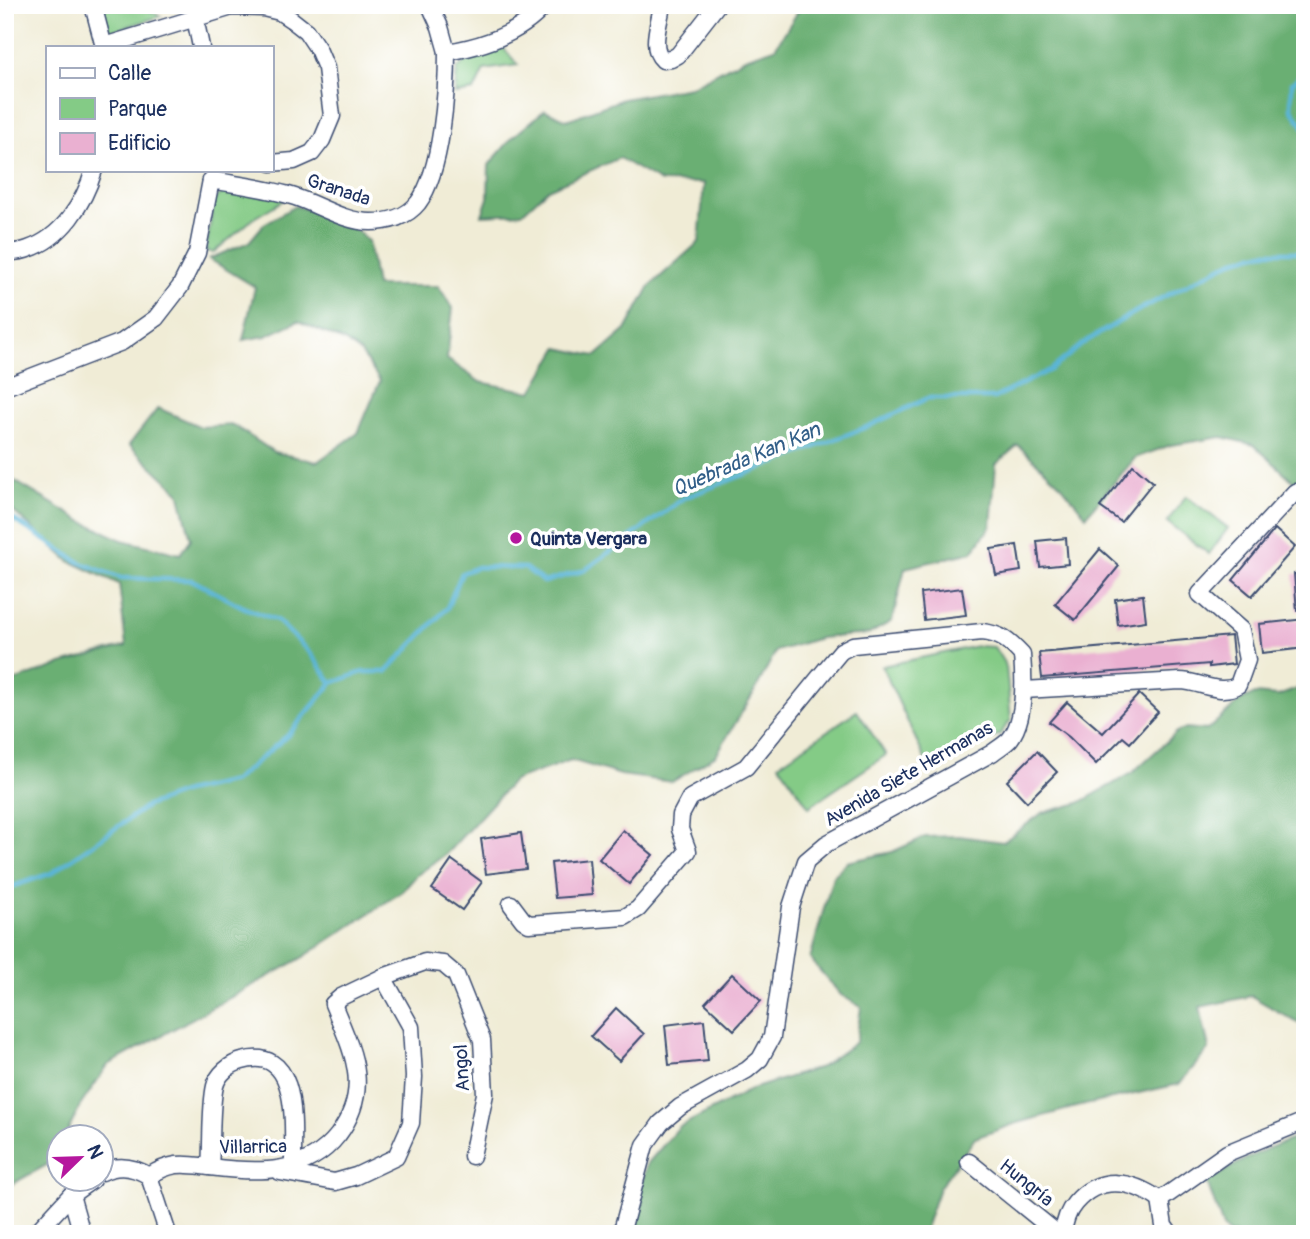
<svg xmlns="http://www.w3.org/2000/svg" width="1310" height="1239" font-family="Pangolin,sans-serif">
<style>
.green{fill:#84cb86;stroke:#507d72;stroke-width:2}
.forest{fill:#6baf73;stroke:#436f68;stroke-width:2}
.lines{fill:none;stroke-linecap:round;stroke-linejoin:round}
.stream{stroke:#5ab5d7;stroke-width:4.5}
.building{fill:#eab0d1}
.minor-casing{stroke:#3b4b70;stroke-width:19}
.minor{stroke:#fff;stroke-width:16}
.poi-dot{fill:#b5179e;stroke:#fff;stroke-width:2.5}
.labels{text-anchor:middle;stroke-width:7;stroke-linejoin:round;paint-order:stroke}
.street-label{font-size:19px;fill:#1b2f5e;stroke:#fff}
.poi-label{font-size:19px;font-weight:bold;fill:#1b2f5e;stroke:#fff;text-anchor:start}
.water-label{font-size:21px;font-style:italic;fill:#315e88;stroke:#fff}
</style>
<rect width="100%" height="100%" fill="#fff"/>
<filter id="ink" filterUnits="userSpaceOnUse"><feTurbulence type="fractalNoise" baseFrequency=".0143" numOctaves="2"/><feDisplacementMap in="SourceGraphic" scale="14" xChannelSelector="R" yChannelSelector="G"/><feConvolveMatrix kernelMatrix="1 2 1 2 8 2 1 2 1" color-interpolation-filters="sRGB"/></filter>
<filter id="wash" filterUnits="userSpaceOnUse"><feTurbulence type="fractalNoise" baseFrequency=".00686" numOctaves="4" result="noise"/><feDisplacementMap in="SourceGraphic" scale="28" xChannelSelector="R" yChannelSelector="G"/><feGaussianBlur stdDeviation="1.57" result="paint"/><feColorMatrix in="noise" values="0 0 0 0 0 0 0 0 0 0 0 0 0 0 0 0 0 1.4 0 .05"/><feComposite in="paint" operator="in"/></filter>
<g filter="url(#wash)">
<rect width="100%" height="100%" fill="#f0ecd6"/>
<g class="green">
<polygon points="99,5 138,5 161,16 110,32"/>
<polygon points="500,44 518,65 484,70 474,91 455,94 457,69 473,54"/>
<polygon points="226,191 287,198 254,218 213,253 206,251 214,199"/>
<polygon points="1186,496 1228,528 1209,554 1167,522"/>
<polygon points="977,646 994,647 1006,666 1011,720 999,735 929,768 882,666"/>
<polygon points="857,711 886,755 809,807 779,764"/>
</g>
<g class="forest">
<polygon points="802,5 1305,5 1305,492 1254,445 1222,437 1171,445 1135,458 1086,516 1062,486 1018,445 996,464 991,526 972,552 905,568 892,621 869,634 820,638 776,651 753,694 716,755 672,782 621,775 571,760 513,781 447,853 416,876 403,891 302,958 108,1065 80,1106 65,1137 60,1138 59,1149 54,1161 5,1188 5,680 11,682 65,663 126,646 119,584 69,561 5,504 13,480 80,520 122,540 180,554 191,539 179,492 129,445 158,408 201,427 233,425 274,452 317,462 358,433 380,381 361,353 344,341 298,321 266,336 243,340 255,287 209,259 249,242 264,224 295,206 342,217 368,241 376,286 438,286 453,308 447,359 480,382 532,392 558,348 596,356 626,330 650,286 699,242 704,183 661,182 619,158 548,189 522,213 482,215 488,198 489,165 512,138 545,110 567,120 623,99 690,87 745,58 775,48"/>
<polygon points="1305,686 1305,1027 1251,996 1200,1007 1209,1049 1179,1084 1076,1107 1014,1124 975,1138 939,1188 923,1234 628,1234 647,1164 679,1127 752,1089 821,1067 856,1042 861,1007 841,995 810,959 833,876 847,862 892,852 925,837 959,836 1003,842 1042,813 1079,803 1132,773 1177,732 1186,728 1207,730 1240,701 1255,694 1278,696"/>
<path d="M1305,1136V1234H1229L1223,1227L1207,1182C1238,1162 1268,1145 1305,1136Z"/>
</g>
<g class="lines">
<g class="stream">
<polyline points="1305,72 1292,83 1291,108 1305,129"/>
<polyline points="5,514 79,562 121,578 192,580 245,608 277,620 310,653 332,683"/>
<polyline points="5,889 52,873 147,806 185,792 234,781 288,735 332,683 363,672 386,672 447,608 462,573 477,567 525,568 544,582 585,570 684,498 869,426 928,398 994,398 1052,369 1085,342 1137,311 1232,261 1264,252 1305,252"/>
</g>
</g>
<g id="blocks">
<g class="building">
<polygon points="1133,465 1153,482 1121,522 1100,507"/>
<polygon points="1275,529 1295,547 1252,596 1233,580"/>
<polygon points="1066,538 1068,564 1040,567 1037,541"/>
<polygon points="1017,545 1021,571 996,575 991,549"/>
<polygon points="1100,549 1119,566 1075,620 1055,604"/>
<polygon points="1305,573 1305,610 1297,611 1294,574"/>
<polygon points="962,588 966,615 924,620 921,593"/>
<polygon points="1143,595 1146,621 1118,625 1115,599"/>
<polygon points="1305,619 1305,648 1262,653 1259,624"/>
<polygon points="1231,636 1234,664 1209,667 1209,664 1042,678 1039,653"/>
<polygon points="1139,694 1158,712 1130,743 1123,737 1096,764 1069,737 1049,722 1067,702 1103,733"/>
<polygon points="1037,751 1057,772 1027,802 1007,781"/>
<polygon points="623,830 653,855 629,884 599,859"/>
<polygon points="521,833 526,869 486,874 481,839"/>
<polygon points="589,859 592,895 555,898 551,863"/>
<polygon points="452,860 482,882 462,910 432,889"/>
<polygon points="732,974 761,1001 734,1030 705,1003"/>
<polygon points="616,1008 644,1034 619,1061 591,1036"/>
<polygon points="704,1020 708,1061 669,1065 665,1025"/>
</g>
</g>
</g>
<g filter="url(#ink)">
<use href="#blocks" fill-opacity="0" stroke="#3b4b70" stroke-width="2"/>
<g class="lines">
<defs>
<g id="minor">
<polyline points="93,5 104,47"/>
<polyline points="430,5 440,27 447,52"/>
<path d="M662,5C660,22 649,48 663,60L671,59L678,55L717,5"/>
<polyline points="195,18 201,47"/>
<polyline points="104,46 232,7 263,8 280,12 292,20 306,31 318,49 326,68 332,116 322,140 312,153 294,161 271,163"/>
<path d="M5,253C12,252 21,252 28,249C62,238 84,203 94,170"/>
<path d="M5,387L122,342L156,318L180,287L197,253L211,180C239,185 268,188 295,197C319,205 345,222 371,222C388,222 407,217 418,203C442,171 447,91 447,52C483,46 521,34 545,5"/>
<path d="M1024,690L1180,681C1200,681 1220,696 1238,685L1247,660L1241,630L1200,594L1295,492"/>
<path d="M511,904L523,920L529,924L625,917L638,909L688,851L680,829L681,815L690,798L746,767L831,663L841,651L853,645L982,632C1001,634 1009,641 1022,655C1024,678 1026,719 1010,739C1006,744 998,748 992,753L826,844L806,861L791,907L772,1037L760,1059L747,1070L680,1107L661,1123L645,1145L621,1234"/>
<polyline points="969,1162 1058,1234"/>
<path d="M210,1167C212,1144 210,1107 215,1086C218,1074 230,1064 242,1061C303,1044 292,1133 293,1167"/>
<path d="M102,1172C118,1164 133,1166 149,1176"/>
<polyline points="280,1172 335,1182 356,1176 396,1157 411,1123 414,1077 411,1027 383,977"/>
<path d="M149,1176C173,1161 184,1164 210,1167C256,1173 306,1176 338,1135C373,1088 352,1051 333,1004L341,997L383,977L425,962L443,964L456,975L482,1040L485,1094L472,1156"/>
<polyline points="149,1176 168,1234"/>
<polyline points="71,1195 82,1234"/>
<polyline points="1160,1200 1227,1153 1305,1121"/>
<polyline points="1160,1200 1164,1226 1170,1234"/>
<polyline points="35,1234 71,1195 92,1180"/>
<path d="M1063,1234C1064,1223 1068,1211 1075,1203C1100,1174 1131,1180 1160,1200"/>
</g>
</defs>
<use href="#minor" class="minor-casing"/>
<use href="#minor" class="minor"/>
</g>
</g>
<circle class="poi-dot" cx="516" cy="538" r="7"/>
<g class="labels">
<g class="street-label">
<text transform="translate(339 189) rotate(18)" y="7">Granada</text>
<text transform="translate(908 773) rotate(-30)" y="7">Avenida Siete Hermanas</text>
<text transform="translate(461 1068) rotate(-93)" y="7">Angol</text>
<text transform="translate(253 1146) rotate(-1)" y="7">Villarrica</text>
<text transform="translate(1027 1182) rotate(39)" y="7">Hungría</text>
</g>
<g class="poi-label">
<text x="530" y="545">Quinta Vergara</text>
</g>
<g class="water-label">
<text transform="translate(746 459) rotate(-23)" y="7">Quebrada Kan Kan</text>
</g>
</g>
<rect width="1310" height="1239" fill="none" stroke="#fff" stroke-width="28"/>
<rect x="46" y="46" width="228" height="126" fill="#ffffff" stroke="#a4acbf" stroke-width="2"/>
<rect x="60" y="68" width="35" height="10" fill="#ffffff" stroke="#a4acbf" stroke-width="2"/>
<text x="108" y="80" font-size="21" fill="#1b2f5e">Calle</text>
<rect x="60" y="98" width="35" height="21" fill="#84cb86" stroke="#a4acbf" stroke-width="2"/>
<text x="108" y="116" font-size="21" fill="#1b2f5e">Parque</text>
<rect x="60" y="133" width="35" height="21" fill="#eab0d1" stroke="#a4acbf" stroke-width="2"/>
<text x="108" y="150" font-size="21" fill="#1b2f5e">Edificio</text>
<g transform="translate(80 1158) rotate(67)"><circle r="33" fill="#ffffff" stroke="#a4acbf" stroke-width="2"/>
<path d="M0-5L12 26L0 18L-12 26Z" fill="#b5179e"/>
<text y="-10" font-size="19" font-weight="bold" text-anchor="middle" fill="#1b2f5e">N</text>
</g>
</svg>
